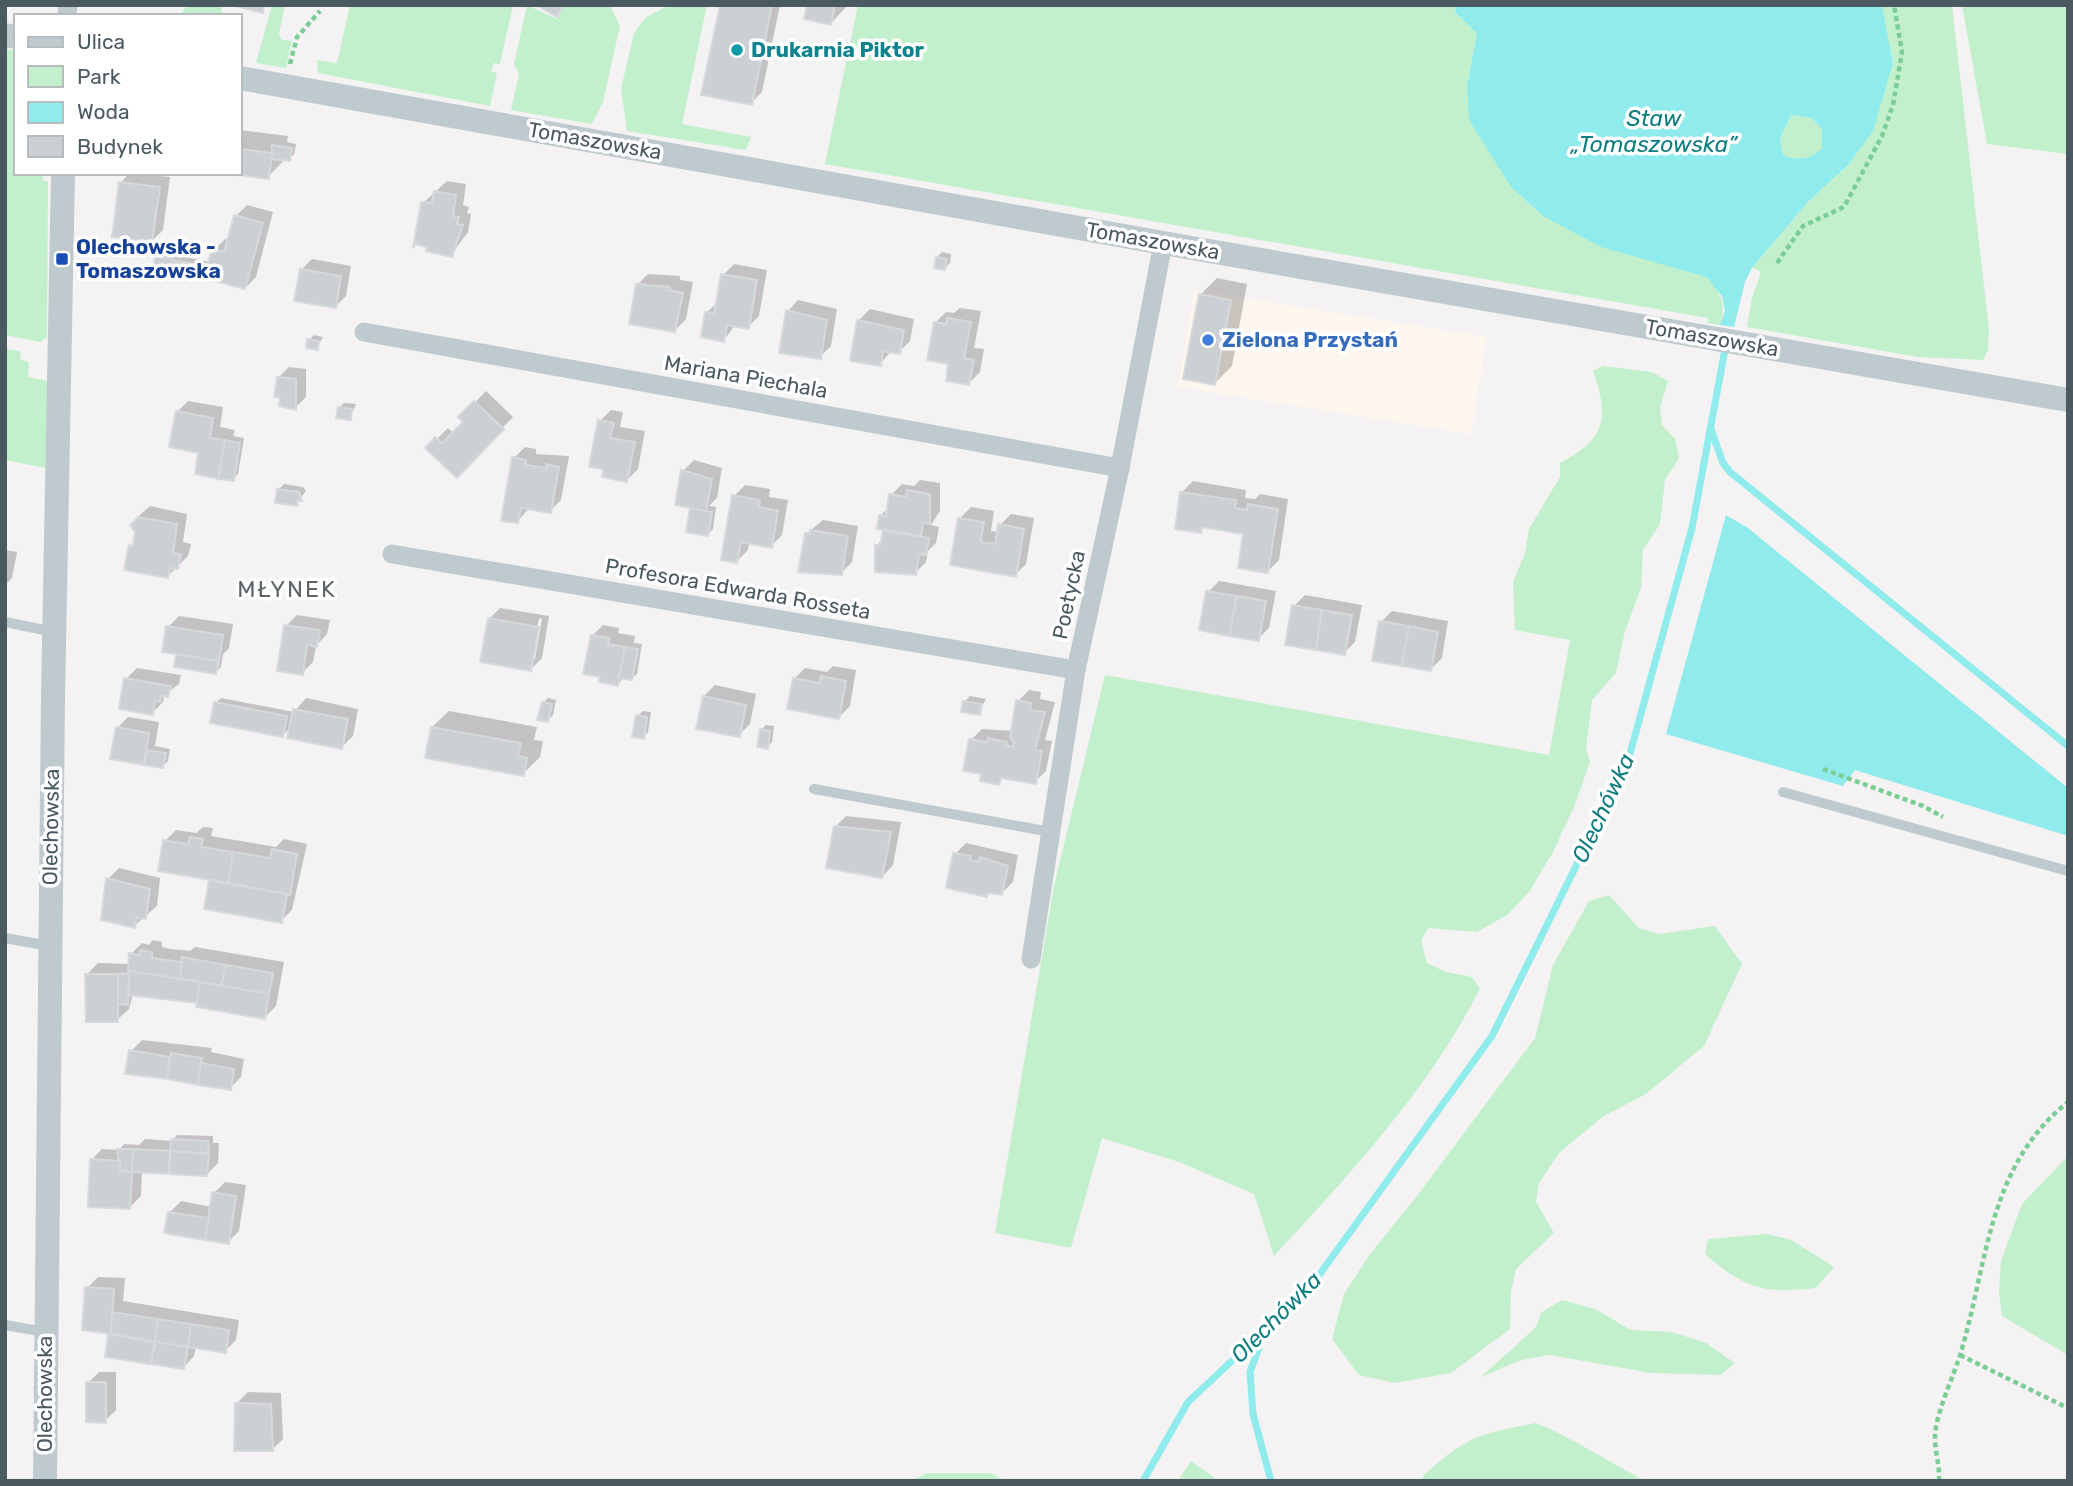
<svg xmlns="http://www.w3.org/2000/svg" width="2073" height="1486" font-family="Rubik,sans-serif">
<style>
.commercial{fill:#fdf6ee}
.green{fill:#c3f0cc}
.water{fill:#90ebec;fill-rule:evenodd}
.shadow{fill:#0003;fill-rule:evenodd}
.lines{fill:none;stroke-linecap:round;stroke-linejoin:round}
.stream{stroke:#90ebec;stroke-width:7}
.building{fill:#ccd0d4;stroke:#d6dadd;stroke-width:2}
.path{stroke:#7ace95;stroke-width:4.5;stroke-dasharray:5 3.5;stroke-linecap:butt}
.service{stroke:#becace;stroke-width:10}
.minor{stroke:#becace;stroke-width:19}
.tertiary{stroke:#becace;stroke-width:24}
.culture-dot{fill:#0f9aa8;stroke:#fff;stroke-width:2.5}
.transit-dot{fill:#1a4fb4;stroke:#fff;stroke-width:2.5}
.shop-dot{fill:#3f7fe0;stroke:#fff;stroke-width:2.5}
.labels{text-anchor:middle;stroke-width:7;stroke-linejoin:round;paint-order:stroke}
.culture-label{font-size:21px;font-weight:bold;fill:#0d838f;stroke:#fff;text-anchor:start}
.street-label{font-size:21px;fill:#4a5a60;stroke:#fff}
.transit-label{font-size:21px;font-weight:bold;fill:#164399;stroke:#fff;text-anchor:start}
.shop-label{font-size:21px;font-weight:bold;fill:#366cbe;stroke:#fff;text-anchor:start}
.water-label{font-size:23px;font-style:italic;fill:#0f7e80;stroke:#fff}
.neighbourhood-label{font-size:23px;letter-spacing:2px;fill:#5e6467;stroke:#fff}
</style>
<rect width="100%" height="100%" fill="#f4f2f3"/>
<polygon class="commercial" points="1194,290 1487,337 1471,434 1178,387"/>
<g class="green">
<polygon points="188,5 222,5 221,12 229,14 179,16"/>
<polygon points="272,5 285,5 279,34 282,40 292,41 286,68 256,63"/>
<polygon points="350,5 513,5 500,64 494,63 491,71 497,73 490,106 318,73 317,60 337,63"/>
<polygon points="527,5 557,19 565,5 610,5 620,26 603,102 592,124 511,110 519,74 514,64"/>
<polygon points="670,5 707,5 682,124 751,137 746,150 627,131 621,89 634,33 646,17"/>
<path d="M858,5H1456L1455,12L1477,32L1467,86L1511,187L1543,216L1706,277C1721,292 1727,304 1720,325L1707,323L1708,318L825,164Z"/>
<polygon points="1882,5 1952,5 1989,330 1988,350 1983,360 1918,357 1747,327 1752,298 1761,272 1752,268 1807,203 1849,164 1893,63"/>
<polygon points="1962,5 2068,5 2068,154 1987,144"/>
<polygon points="7,49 16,51 16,173 43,173 43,181 48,181 47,337 40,342 5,335"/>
<path d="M1791,115L1812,118L1822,130V148C1810,160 1799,161 1783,155L1780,139Z"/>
<polygon points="5,349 20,351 21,360 29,362 28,377 48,381 45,468 5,460"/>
<path d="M1603,366L1652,372L1668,381L1660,407L1662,425L1675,439L1679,458L1665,480L1660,524L1643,550L1641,588L1625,631L1616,673L1592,700L1586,748L1590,762L1574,807L1552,854L1529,892L1507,915L1477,932L1428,928L1421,941L1427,963L1446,972L1472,977L1480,989C1428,1090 1351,1173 1274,1256L1254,1194L1179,1162L1102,1138L1071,1248L995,1233L1054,886L1105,675L1549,755L1570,640L1515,630L1513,582L1525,553L1529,529L1560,477V463C1605,439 1610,419 1593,371Z"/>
<polygon points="1609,895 1639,928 1659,934 1715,926 1742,964 1704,1046 1646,1094 1604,1116 1560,1152 1539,1183 1536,1202 1554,1233 1516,1269 1511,1292 1510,1329 1451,1373 1395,1383 1359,1375 1332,1339 1344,1294 1370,1254 1417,1196 1535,1038 1553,965 1589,901"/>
<polygon points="2068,1156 2068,1355 2002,1316 1999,1292 2001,1261 2022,1204"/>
<path d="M1768,1234L1791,1240L1834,1267L1816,1288C1764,1294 1745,1289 1705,1254L1708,1239Z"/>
<polygon points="1562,1300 1595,1309 1631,1330 1672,1332 1706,1343 1735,1363 1721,1375 1651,1373 1550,1355 1521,1360 1481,1377 1535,1328 1542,1312"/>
<path d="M1536,1423C1575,1439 1608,1462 1646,1481H1423V1476C1466,1436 1479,1434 1536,1423Z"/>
<polygon points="1191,1461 1219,1481 1178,1481"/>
<polygon points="927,1473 991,1473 1006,1481 910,1481"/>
</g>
<g class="water">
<path d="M1456,5H1882L1893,63L1873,131L1849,164L1807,203L1752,268L1745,282L1734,327L1720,325L1725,311L1722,296L1706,277L1601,247L1543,216L1511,187L1469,120L1467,86L1477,33L1455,12ZM1791,115L1812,118L1822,130V148C1810,160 1799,161 1783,155L1780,139Z"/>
<polygon points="1726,515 1748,528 2068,788 2068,836 1855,770 1843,786 1666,734"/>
</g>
<g class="shadow">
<polygon points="722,5 780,5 762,92 751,103"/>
<polygon points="809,5 848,5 831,23"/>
<polygon points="240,130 288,136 287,142 296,144 294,155 285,159 268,177 240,173"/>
<polygon points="130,173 170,177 163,230 152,241 120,183"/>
<polygon points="447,181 466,184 463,205 469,207 467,213 471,214 468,232 451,255 423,203"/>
<polygon points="247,205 273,212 256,277 245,288 155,268 157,257 162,252 210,262 214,250 225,239 229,240 236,216"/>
<polygon points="942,252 951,254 950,263 945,268 937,257"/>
<polygon points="312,259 351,266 346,296 335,307 301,270"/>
<polygon points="734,264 767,270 759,316 748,327 735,325 724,340 706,313 718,302 723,275"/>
<polygon points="648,274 680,276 680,280 693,282 686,319 675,330 637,285"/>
<polygon points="1217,278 1247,284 1232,366 1215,383 1200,295"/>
<polygon points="798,300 837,309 831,346 820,357 788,311"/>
<polygon points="960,308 981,311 974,348 984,349 980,372 969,383 950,363 935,323 946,312 954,313"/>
<polygon points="870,309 914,319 910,341 899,352 892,350 880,364 859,320"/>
<polygon points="314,335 323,337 317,348 309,340"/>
<polygon points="289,367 306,369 306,397 295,408 278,378"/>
<polygon points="486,391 513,417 457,475 428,448 448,428 454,434 465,421 461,417"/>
<polygon points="188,401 223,407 220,427 235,430 233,436 244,438 238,474 233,479 177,412"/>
<polygon points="344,403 356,404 350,418 339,408"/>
<polygon points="611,410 623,412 620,427 645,431 638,469 627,480 600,421"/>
<polygon points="525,447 536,449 536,454 569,456 561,500 550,511 529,508 517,522 514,458"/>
<polygon points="694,460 722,468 717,498 709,506 716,507 713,529 708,534 692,509 694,507 683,471"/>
<polygon points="920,480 940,483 940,511 931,525 939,527 936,543 928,551 926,562 915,573 876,546 883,539 885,528 881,515 889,507 891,495 902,484 914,486"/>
<polygon points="1193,481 1246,490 1245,498 1255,499 1260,494 1288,499 1279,560 1268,571 1245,532 1206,526 1200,531 1182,492"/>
<polygon points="284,484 303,487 306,491 296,504 279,489"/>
<polygon points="745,485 770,489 769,497 788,500 782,535 771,546 749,542 748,550 737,561 734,496"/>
<polygon points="150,506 187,514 183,542 191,544 188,556 168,576 130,546 136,540 137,531 132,525 133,521"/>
<polygon points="971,507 994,511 991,531 999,532 1000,525 1011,514 1034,518 1026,564 1015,575 952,564 960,518"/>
<polygon points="823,520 858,526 852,562 841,573 806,534"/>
<polygon points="5,550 17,552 12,578 5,585"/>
<polygon points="1219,581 1276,591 1269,628 1258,639 1208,592"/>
<polygon points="1305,595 1362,605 1355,642 1344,653 1294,606"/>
<path d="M500,608L549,616L542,658L531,669L489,619ZM539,618L542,619L535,659H532Z"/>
<polygon points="1392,611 1448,621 1442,658 1431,669 1381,622"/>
<polygon points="297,615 330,620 327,634 316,646 313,662 302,673 286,626"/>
<polygon points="179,616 233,624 229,648 223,654 221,667 216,672 168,627"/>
<polygon points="603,625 619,628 618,633 635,636 634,643 642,644 637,674 632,678 625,677 617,685 592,636"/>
<polygon points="833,666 856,670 850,706 839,717 794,679 805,668 827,672"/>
<polygon points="137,668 181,675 179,684 164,695 163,702 152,713 126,679"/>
<polygon points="715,685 756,694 750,724 739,735 704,696"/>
<polygon points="1029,690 1041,692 1040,699 1055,702 1045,740 1052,741 1046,771 1035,782 1004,777 999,783 983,773 971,740 982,729 1013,731 1018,701"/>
<polygon points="970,696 986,699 979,713 965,701"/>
<polygon points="221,698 294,712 306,698 358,709 353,736 342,747 291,727 282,736 216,703"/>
<polygon points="548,698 556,700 553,715 548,720 543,703"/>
<polygon points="449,711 537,727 534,740 543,741 540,757 523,774 432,727"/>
<polygon points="643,711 651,712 648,732 643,737 638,716"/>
<polygon points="128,717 159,722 155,746 170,749 168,761 163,766 112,758 117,728"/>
<polygon points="766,725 774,726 772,742 767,747 761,730"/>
<polygon points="846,816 901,822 893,865 882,877 835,827"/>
<polygon points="203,827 213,828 211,836 276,847 284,839 307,844 292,910 281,921 206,908 211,878 165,841 176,830 196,833"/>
<polygon points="966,843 1018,855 1013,882 1002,893 990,891 987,895 955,854"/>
<polygon points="119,868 160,878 157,906 134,926 108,879"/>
<polygon points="153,940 162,942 162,947 170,949 190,951 195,947 284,962 276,1006 265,1017 199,1002 133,994 129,1009 117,1020 87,974 98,963 131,964 131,954 142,943 149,945"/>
<polygon points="142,1040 212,1048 211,1052 244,1059 241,1077 230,1088 127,1072 131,1051"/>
<polygon points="177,1135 213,1136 213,1143 219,1143 218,1163 207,1174 142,1171 141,1196 130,1207 91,1160 102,1149 119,1150 124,1144 139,1145 145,1139 172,1141"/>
<polygon points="225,1182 246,1185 239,1231 228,1242 170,1212 181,1201 212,1207 214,1193"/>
<polygon points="98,1277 125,1278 123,1301 239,1320 236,1340 225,1351 196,1347 194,1356 183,1368 107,1355 109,1332 87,1288"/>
<polygon points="99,1372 116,1372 116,1410 105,1421 88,1383"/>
<polygon points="248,1392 281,1393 283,1439 272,1450 237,1403"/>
</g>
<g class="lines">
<g class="stream">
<polyline points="1711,429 1723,463 1730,472 2068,746"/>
<polyline points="1257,1337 1260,1345 1250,1372 1253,1414 1271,1481"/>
<polyline points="1143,1481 1188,1402 1309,1289 1492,1036 1628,761 1692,528 1726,344"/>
</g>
</g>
<g class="building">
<polygon points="232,5 264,5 263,13"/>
<polygon points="536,5 564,5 557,17"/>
<polygon points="720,5 772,5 752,105 701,95"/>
<polygon points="807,5 835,5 831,25 804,19"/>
<polygon points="272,145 292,148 290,161 272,159"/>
<polygon points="240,149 272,153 269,179 224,173 240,173"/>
<polygon points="119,182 160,187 152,242 112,237"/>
<polygon points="434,191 456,195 453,216 459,217 457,224 463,225 452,257 426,251 427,247 415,244 413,248 421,202 432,203"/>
<polygon points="234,215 263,223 245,289 204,278 212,249 224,252"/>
<polygon points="155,256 207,267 204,278 153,269"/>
<polygon points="936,257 947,259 945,270 934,268"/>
<polygon points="300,269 341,276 336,308 294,301"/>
<polygon points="721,274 757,280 749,329 727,325 724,342 701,337 705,312 714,314"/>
<polygon points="636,284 670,287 669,290 683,293 675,332 629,324"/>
<polygon points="1199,294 1231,300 1215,385 1183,379"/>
<polygon points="786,310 827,320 821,359 779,353"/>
<polygon points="947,318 971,322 964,358 974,360 969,385 946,381 948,364 927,360 934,322 946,324"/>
<polygon points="857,320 904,330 900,354 883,351 881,366 850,361"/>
<polygon points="307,339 319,341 318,350 306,348"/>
<polygon points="277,377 296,379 296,410 279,406 280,397 274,397"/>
<polygon points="474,401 504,429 457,478 425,448 435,437 442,443 463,422 458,417"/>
<polygon points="338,407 352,409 351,420 336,418"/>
<polygon points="176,411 213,418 210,438 225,440 218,479 195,474 198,453 169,447"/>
<polygon points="598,420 614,423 610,438 635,442 627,482 602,477 603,469 589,467"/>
<polygon points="225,440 240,443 234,481 218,479"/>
<polygon points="512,457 526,460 526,465 547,468 546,464 559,467 551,513 521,508 518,523 501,521"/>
<polygon points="681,470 712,479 706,511 675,505"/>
<polygon points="277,489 299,492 302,501 298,500 297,506 275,503"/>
<polygon points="907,490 930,494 930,524 923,523 921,536 877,529 879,515 886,516 889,494 906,497"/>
<polygon points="1180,492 1236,500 1235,508 1247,510 1248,504 1278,509 1268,573 1238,568 1243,534 1202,527 1201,533 1175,529"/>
<polygon points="732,495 760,500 759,507 778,511 772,548 741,542 737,563 721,560"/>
<polygon points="690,508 712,512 708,536 686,532"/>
<polygon points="138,517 177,524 173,553 181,554 178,569 170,568 168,578 124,570 129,545 133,546 135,532 130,525"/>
<polygon points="958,518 984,522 981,542 995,544 998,524 1024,529 1016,577 950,565"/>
<polygon points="810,530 848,536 842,575 798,572 805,533 810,534"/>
<polygon points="883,530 929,538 926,555 919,554 916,575 875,572 875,545 880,546"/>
<polygon points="1206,591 1237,596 1229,636 1199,630"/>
<polygon points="1237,596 1266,601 1259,641 1229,636"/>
<polygon points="1292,605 1322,610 1316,650 1285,645"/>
<polygon points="1322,610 1352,615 1345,655 1316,650"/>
<polygon points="488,618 539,627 531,671 480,662"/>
<polygon points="1379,621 1409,626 1402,666 1372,661"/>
<polygon points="284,625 320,630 317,647 307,645 303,675 277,671"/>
<polygon points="166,626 223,635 219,661 162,652"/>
<polygon points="1409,626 1438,632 1431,671 1402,666"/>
<polygon points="591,635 609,638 608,644 625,647 618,686 599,682 600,677 583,674"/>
<polygon points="625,647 638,649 632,680 619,678"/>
<polygon points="176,654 219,661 216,674 174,667"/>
<polygon points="821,676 846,681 839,719 787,709 793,678 819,683"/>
<polygon points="124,678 171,686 168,697 161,696 160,702 155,701 153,715 119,709"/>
<polygon points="703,696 746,705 740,737 696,729"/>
<polygon points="1016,700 1031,703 1030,710 1045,712 1035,750 1042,751 1036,784 1001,778 999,785 980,781 981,774 963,771 969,739 987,742 988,738 1007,742 1006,745 1013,747 1014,742 1010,738"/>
<polygon points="963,701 982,704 980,715 961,712"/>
<polygon points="214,702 287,716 283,737 210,723"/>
<polygon points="542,702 552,704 548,722 537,720"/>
<polygon points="293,709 348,719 342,749 287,738"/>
<polygon points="636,715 647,717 644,739 632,737"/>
<polygon points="116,727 149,733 144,765 110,759"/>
<polygon points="431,727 521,743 518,756 527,758 524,776 425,758"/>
<polygon points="760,729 770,731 768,749 757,747"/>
<polygon points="147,750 166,753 163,768 144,765"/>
<polygon points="834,826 891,832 882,878 826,868"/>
<polygon points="190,837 203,839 201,847 233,852 228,883 158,871 163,840 188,844"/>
<polygon points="272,849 297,854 290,895 228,883 233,852 270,858"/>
<polygon points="953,853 971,856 970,860 979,862 980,857 1008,866 1002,895 988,893 987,897 946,888"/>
<polygon points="106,878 150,889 146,919 136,918 135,928 101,920"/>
<polygon points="209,880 287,894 282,923 204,909"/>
<polygon points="140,950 152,952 152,958 182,962 180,979 128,971 129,953 140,955"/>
<polygon points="182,957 226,965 221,986 180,979"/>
<polygon points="226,965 273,973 269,994 221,986"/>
<polygon points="129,971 200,982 197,1003 129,995"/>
<polygon points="129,973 128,1005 118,1004 118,974"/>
<polygon points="85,974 118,974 118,1022 86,1022"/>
<polygon points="200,982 269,994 265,1019 196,1007"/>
<polygon points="129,1050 170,1057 167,1079 125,1074"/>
<polygon points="171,1053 202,1058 198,1085 167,1079"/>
<polygon points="201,1063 234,1069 231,1090 198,1085"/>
<polygon points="171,1139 208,1141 209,1154 170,1151"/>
<polygon points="117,1149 133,1149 132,1172 120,1171"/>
<polygon points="133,1149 170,1151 169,1174 132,1172"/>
<polygon points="170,1151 209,1154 207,1176 169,1174"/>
<polygon points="90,1159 120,1161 120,1171 132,1172 130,1209 88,1207"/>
<polygon points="212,1192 236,1196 229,1244 205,1240"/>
<polygon points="168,1212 209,1218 205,1240 164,1233"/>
<polygon points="85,1287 114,1289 111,1334 82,1330"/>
<polygon points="112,1312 158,1319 155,1342 111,1334"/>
<polygon points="158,1319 191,1324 188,1347 155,1342"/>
<polygon points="191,1324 229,1330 226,1353 188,1347"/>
<polygon points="108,1334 155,1342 151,1364 105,1357"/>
<polygon points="155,1342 188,1347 184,1369 151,1364"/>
<polygon points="86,1382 106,1382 106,1423 86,1422"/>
<polygon points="235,1403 271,1404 273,1451 234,1451"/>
</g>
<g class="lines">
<g class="path">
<polyline points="290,64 297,37 320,11"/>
<polyline points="1777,263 1803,226 1844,207 1882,136 1893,105 1902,52 1894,5"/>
<polyline points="1823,769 1923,806 1943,817"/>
<polyline points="1960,1355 2068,1408"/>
<path d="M1939,1481C1940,1466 1935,1453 1935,1438C1935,1414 1954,1376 1961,1352C1988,1261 1988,1166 2068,1102"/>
</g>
<g class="service">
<polyline points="5,622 54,632"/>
<polyline points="814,789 1051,832"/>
<polyline points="1783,792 2068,871"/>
<polyline points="5,938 49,946"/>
<polyline points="5,1325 45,1332"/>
</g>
<g class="minor">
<polyline points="67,16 68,5"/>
<polyline points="364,332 1120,468"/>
<polyline points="392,554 1076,670"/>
<polyline points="1031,959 1076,670 1120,468 1163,243"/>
</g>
<g class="tertiary">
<polyline points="5,35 16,37"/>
<polyline points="240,78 1163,243 2068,400"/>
<polyline points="45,1481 53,697 63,173"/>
</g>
</g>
<circle class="culture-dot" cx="737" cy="50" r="7"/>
<rect class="transit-dot" x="55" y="252" width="14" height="14" rx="3.5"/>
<circle class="shop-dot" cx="1208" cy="340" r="7"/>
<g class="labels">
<g class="culture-label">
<text x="751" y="57">Drukarnia Piktor</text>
</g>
<g class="street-label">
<text transform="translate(595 141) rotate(10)" y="7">Tomaszowska</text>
<text transform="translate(1153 241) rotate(10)" y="7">Tomaszowska</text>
<text transform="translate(1712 338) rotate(10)" y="7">Tomaszowska</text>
<text transform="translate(746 377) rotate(10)" y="7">Mariana Piechala</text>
<text transform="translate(738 589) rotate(10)" y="7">Profesora Edwarda Rosseta</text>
<text transform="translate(1069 595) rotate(-78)" y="7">Poetycka</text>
<text transform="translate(51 827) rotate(-89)" y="7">Olechowska</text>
<text transform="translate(45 1394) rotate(-90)" y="7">Olechowska</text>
</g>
<g class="transit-label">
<text x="76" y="254">Olechowska -<tspan x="76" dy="24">Tomaszowska</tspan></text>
</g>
<g class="shop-label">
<text x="1222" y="347">Zielona Przystań</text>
</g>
<g class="water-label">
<text x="1654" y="126">Staw<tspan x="1654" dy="26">„Tomaszowska”</tspan></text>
<text transform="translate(1603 808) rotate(-65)" y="8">Olechówka</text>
<text transform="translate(1276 1317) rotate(-45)" y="8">Olechówka</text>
</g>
<g class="neighbourhood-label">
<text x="287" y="597">MŁYNEK</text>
</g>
</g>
<rect width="2073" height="1486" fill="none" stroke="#4a5a60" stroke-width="14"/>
<rect x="14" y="14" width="228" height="161" fill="#ffffff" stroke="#b7bdbf" stroke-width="2"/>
<rect x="28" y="37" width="35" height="10" fill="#becace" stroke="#b7bdbf" stroke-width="2"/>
<text x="77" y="49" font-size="21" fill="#4a5a60">Ulica</text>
<rect x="28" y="66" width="35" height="21" fill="#c3f0cc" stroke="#b7bdbf" stroke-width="2"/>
<text x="77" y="84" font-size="21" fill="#4a5a60">Park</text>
<rect x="28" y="102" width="35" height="21" fill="#90ebec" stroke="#b7bdbf" stroke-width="2"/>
<text x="77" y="119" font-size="21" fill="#4a5a60">Woda</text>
<rect x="28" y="136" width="35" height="21" fill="#ccd0d4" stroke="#b7bdbf" stroke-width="2"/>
<text x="77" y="154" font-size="21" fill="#4a5a60">Budynek</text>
</svg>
